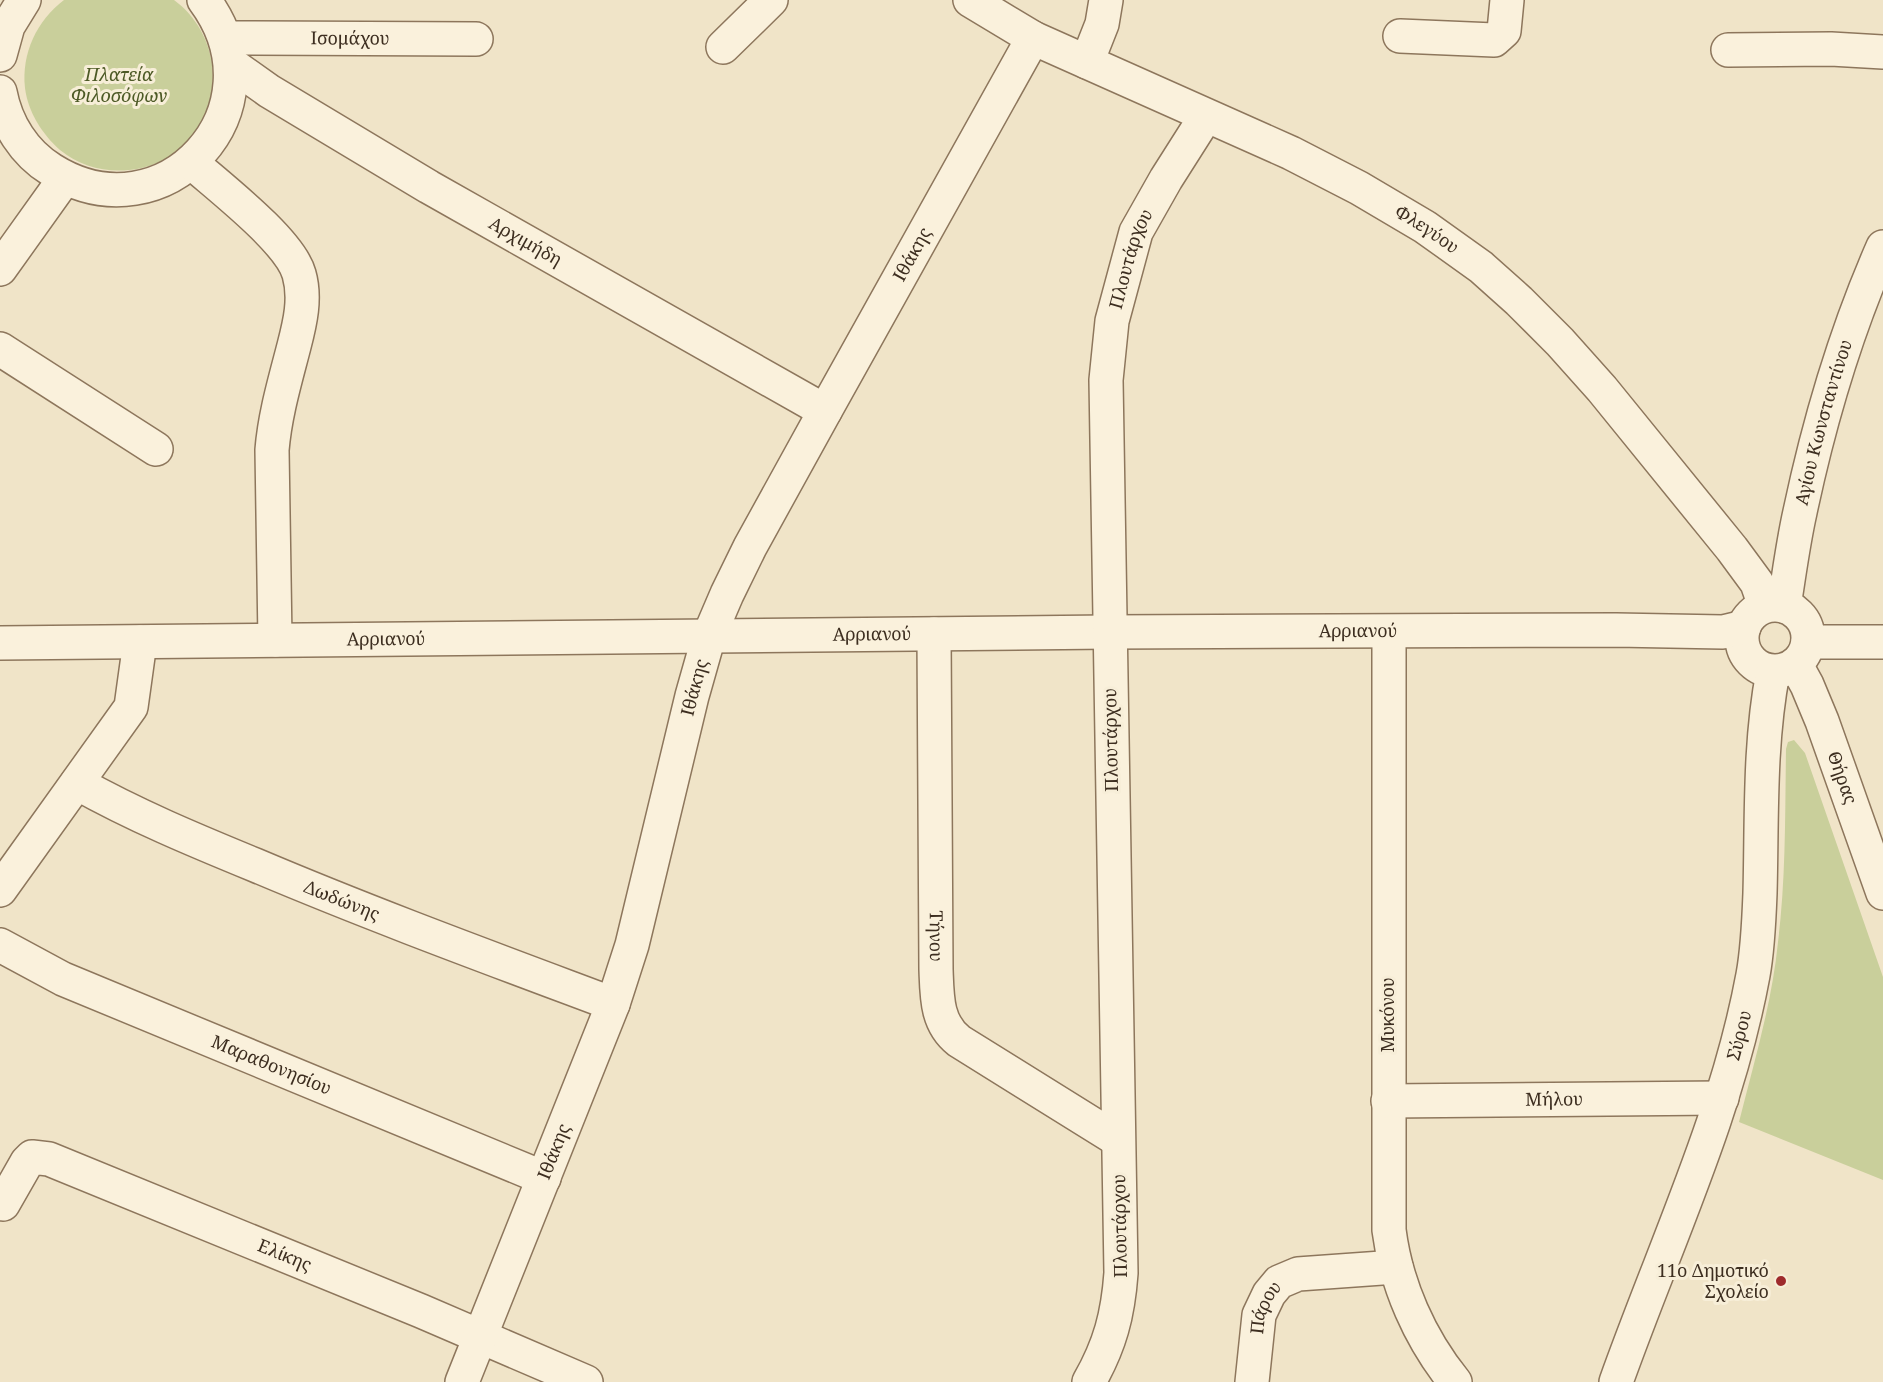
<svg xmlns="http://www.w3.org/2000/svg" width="1883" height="1382" font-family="'Noto Serif',serif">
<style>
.green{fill:#c9cf9b}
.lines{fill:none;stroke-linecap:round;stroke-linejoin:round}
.minor-casing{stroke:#8d765c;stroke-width:36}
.minor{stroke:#faf1dc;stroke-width:33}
.poi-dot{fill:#9e2a2b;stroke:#f7eed8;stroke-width:2}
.labels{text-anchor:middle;stroke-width:6;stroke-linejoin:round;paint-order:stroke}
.street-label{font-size:18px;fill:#3d2e20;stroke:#f7eed8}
.park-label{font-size:18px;font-style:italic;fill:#4d5a26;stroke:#f7eed8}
.poi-label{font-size:18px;fill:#3d2e20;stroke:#f7eed8;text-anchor:end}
</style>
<rect width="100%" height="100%" fill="#f0e4c8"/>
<g class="green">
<path d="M64,0H174C219,33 226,99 189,141C157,176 97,181 60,150C42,134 28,112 25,88C21,54 37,20 64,0Z"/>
<path d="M1794,740L1805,753L1883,977V1180L1739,1122C1754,1062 1772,1003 1778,942C1786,878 1785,813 1786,749L1788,742Z"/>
</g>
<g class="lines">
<defs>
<g id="minor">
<path id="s1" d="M970,0L1033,38L1291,153L1359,188L1425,227L1481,267L1519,301L1560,342L1602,389L1732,549L1757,583L1765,606"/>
<polyline points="1400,36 1494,40 1504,31 1507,0"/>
<path id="s2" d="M226,38L476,39"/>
<polyline points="723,47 771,0"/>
<polyline points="1728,50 1831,49 1883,52"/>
<polyline points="0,55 8,26 24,0"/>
<polyline points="1087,62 1102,24 1106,0"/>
<path id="s3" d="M231,64L269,91L429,187L825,411"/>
<path d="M0,92C6,124 24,153 52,170C164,240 285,109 204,0"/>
<path d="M191,162C218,186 290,241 299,274C306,298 300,323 294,346C285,381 275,414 272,450L275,640"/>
<polyline points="0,269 65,178"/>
<polyline points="0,349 156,449"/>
<circle cx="1775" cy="638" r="33"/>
<path id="s4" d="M1784,606C1789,575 1793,543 1800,512C1819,422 1846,331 1883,247"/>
<path d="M1389,632V1230C1396,1285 1420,1339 1455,1382"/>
<path id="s5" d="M934,634L936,969C937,996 936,1023 959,1041L1118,1140"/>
<polyline points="1808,642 1883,642"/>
<path id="s6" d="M0,643L1109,632L1616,630L1723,632L1744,627"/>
<path id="s7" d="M1796,665L1807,685L1822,721L1883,893"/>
<path id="s8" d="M77,783C134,815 194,840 255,865C373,915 493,959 613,1004"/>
<polyline points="0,890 131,707 140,642"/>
<path id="s9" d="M0,945L63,979L544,1178"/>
<path id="s10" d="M1388,1101L1722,1098"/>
<path id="s11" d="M3,1204L27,1162L32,1157L49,1159L421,1311L586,1382"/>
<path id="s12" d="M462,1382L613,1004L632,945L692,696L709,636L727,594L750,547L825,411L1033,38"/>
<path id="s13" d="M1089,1382C1110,1345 1118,1315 1121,1273L1106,380L1112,321L1136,232L1166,179L1206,116"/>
<path id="s14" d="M1252,1382L1259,1315L1269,1294L1279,1282L1298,1274L1396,1267"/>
<path id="s15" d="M1616,1382C1664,1247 1727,1116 1753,975C1758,948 1759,920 1760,893C1762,820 1759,745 1773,672"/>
</g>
</defs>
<use href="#minor" class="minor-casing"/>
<use href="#minor" class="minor"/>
</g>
<circle class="poi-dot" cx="1781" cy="1281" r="6"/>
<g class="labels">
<g class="street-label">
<text dy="6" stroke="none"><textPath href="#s2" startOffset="124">Ισομάχου</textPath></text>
<text dy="6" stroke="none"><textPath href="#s1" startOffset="512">Φλεγύου</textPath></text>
<text dy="6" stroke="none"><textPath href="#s3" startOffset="344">Αρχιμήδη</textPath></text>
<text dy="6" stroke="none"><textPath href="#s12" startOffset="1220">Ιθάκης</textPath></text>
<text dy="6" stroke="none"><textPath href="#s13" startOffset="1132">Πλουτάρχου</textPath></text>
<text dy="6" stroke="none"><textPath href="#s4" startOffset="188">Αγίου Κωνσταντίνου</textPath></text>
<text dy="6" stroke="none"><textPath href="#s6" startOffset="1358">Αρριανού</textPath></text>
<text dy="6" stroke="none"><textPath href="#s6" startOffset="872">Αρριανού</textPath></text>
<text dy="6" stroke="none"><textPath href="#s6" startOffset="386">Αρριανού</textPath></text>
<text dy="6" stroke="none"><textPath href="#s12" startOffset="734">Ιθάκης</textPath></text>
<text transform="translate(1111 740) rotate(-91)" y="6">Πλουτάρχου</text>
<text dy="6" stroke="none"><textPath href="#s7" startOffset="122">Θήρας</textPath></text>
<text dy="6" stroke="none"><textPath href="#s8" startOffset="290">Δωδώνης</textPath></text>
<text dy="6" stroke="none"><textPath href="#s5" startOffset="302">Τήνου</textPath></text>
<text transform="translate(1388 1015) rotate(-90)" y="6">Μυκόνου</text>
<text dy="6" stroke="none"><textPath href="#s15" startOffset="368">Σύρου</textPath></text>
<text dy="6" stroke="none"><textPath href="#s9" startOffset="297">Μαραθονησίου</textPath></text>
<text dy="6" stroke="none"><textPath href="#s10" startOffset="166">Μήλου</textPath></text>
<text dy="6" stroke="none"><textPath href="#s12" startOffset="248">Ιθάκης</textPath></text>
<text transform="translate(1120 1226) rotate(-91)" y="6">Πλουτάρχου</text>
<text dy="6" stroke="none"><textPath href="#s11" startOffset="327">Ελίκης</textPath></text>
<text dy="6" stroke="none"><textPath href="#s14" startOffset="76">Πάρου</textPath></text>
</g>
<g class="park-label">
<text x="119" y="81">Πλατεία<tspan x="119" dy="21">Φιλοσόφων</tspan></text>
</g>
<g class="poi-label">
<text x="1769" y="1277">11ο Δημοτικό<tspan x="1769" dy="21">Σχολείο</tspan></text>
</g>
</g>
</svg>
